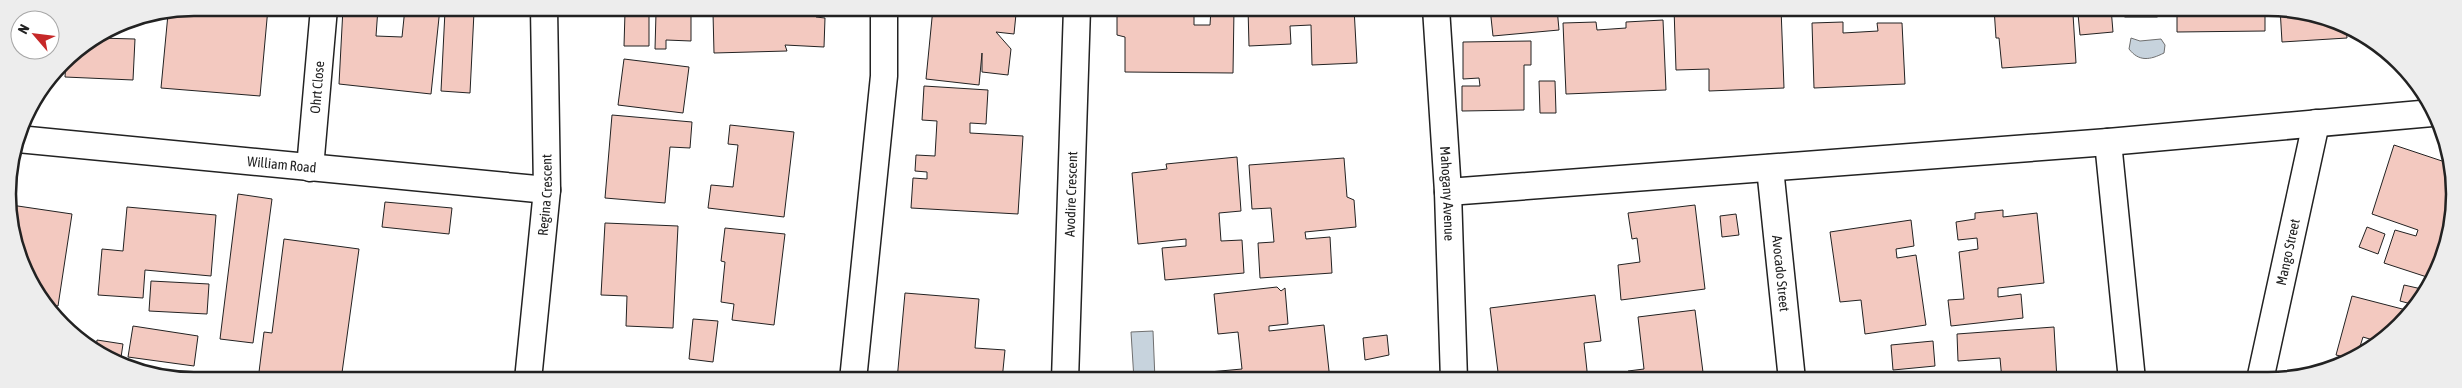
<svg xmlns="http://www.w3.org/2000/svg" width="2462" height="388" font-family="'Asap Condensed',sans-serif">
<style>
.water{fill:#c7d3dd;stroke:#6f6f6f}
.building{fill:#f3c9c0;stroke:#222}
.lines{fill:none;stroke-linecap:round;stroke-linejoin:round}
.minor-casing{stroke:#222;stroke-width:29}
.minor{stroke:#fff;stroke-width:26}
.labels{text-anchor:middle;stroke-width:4;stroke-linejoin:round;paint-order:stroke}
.street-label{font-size:14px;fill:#222;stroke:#fff}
.rim{fill:none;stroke:#222;stroke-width:2.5}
</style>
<rect width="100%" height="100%" fill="#fff"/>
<g class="water">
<path d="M2131,38L2140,41L2161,39L2165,45L2164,53C2150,60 2139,62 2129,49Z"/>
<polygon points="1153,331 1155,380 1134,380 1131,332"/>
</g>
<g class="building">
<polygon points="194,8 268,8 260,96 161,88 168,14 163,14"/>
<polygon points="343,8 378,8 376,36 402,37 405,8 440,8 431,94 339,84"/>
<polygon points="728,8 809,8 816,17 825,18 824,47 785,45 787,51 714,53 713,13 728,12"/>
<polygon points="933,8 959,8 1016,14 1014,34 996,32 1011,49 1008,75 982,72 982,53 979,85 926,79"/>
<polygon points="1117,8 1194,8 1194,25 1210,25 1211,9 1234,9 1233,73 1125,72 1125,37 1117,35"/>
<polygon points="1248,8 1354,8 1357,63 1312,65 1311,25 1290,26 1291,44 1249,46"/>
<polygon points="1490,8 1557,8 1559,30 1493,36"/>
<polygon points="1674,8 1781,8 1784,88 1709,91 1709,69 1676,70"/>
<polygon points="1994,8 2111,8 2113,32 2080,35 2078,14 2073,14 2076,63 2002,68 1999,38 1996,38"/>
<rect x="2125" y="8" width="32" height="9"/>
<polygon points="2177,8 2265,8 2265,31 2177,32"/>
<polygon points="2280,8 2346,26 2347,38 2282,42"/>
<polygon points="445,11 474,12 470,93 441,91"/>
<polygon points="625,12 649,12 649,46 624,46"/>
<polygon points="656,13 691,14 691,41 666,40 666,49 655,49"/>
<polygon points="1663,20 1666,90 1566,94 1563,23 1596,22 1597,30 1626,28 1626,22"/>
<polygon points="1843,22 1843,33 1878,31 1877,23 1902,23 1905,84 1814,88 1812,23"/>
<polygon points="98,38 135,39 133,80 65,77 66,60"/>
<polygon points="1531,41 1531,65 1524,65 1524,110 1462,111 1462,86 1480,86 1479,78 1463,79 1463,42"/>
<polygon points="624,59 689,67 683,113 618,105"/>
<polygon points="1539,81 1555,81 1556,113 1540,113"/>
<polygon points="924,86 988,90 986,124 970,123 970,133 1023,136 1018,214 911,208 913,178 927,179 927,172 915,171 916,155 935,156 937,121 922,120"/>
<polygon points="612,115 692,122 690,148 670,147 665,203 605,198"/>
<polygon points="730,125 794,132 784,217 708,208 711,185 733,187 738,145 728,144"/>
<polygon points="2394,145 2448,163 2454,206 2433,279 2384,263 2395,230 2416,236 2418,230 2372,214"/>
<polygon points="1237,157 1241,211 1219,213 1221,241 1242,240 1244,273 1165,280 1162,248 1186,246 1186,239 1138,244 1132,173 1167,169 1166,164"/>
<polygon points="1344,158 1347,197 1354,200 1356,227 1305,232 1306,239 1330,237 1332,273 1260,278 1258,243 1274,242 1271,208 1252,209 1249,165"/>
<polygon points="238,194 272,199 253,343 220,339"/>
<polygon points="385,202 452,208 449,234 382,227"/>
<polygon points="11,205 72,214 58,306 46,304 17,254"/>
<polygon points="1695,205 1705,289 1621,300 1618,265 1640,262 1637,238 1632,239 1628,213"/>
<polygon points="127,207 216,215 211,276 145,270 143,298 98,295 102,249 123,251"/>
<polygon points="2003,210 2003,217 2037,213 2044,283 1998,288 1998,297 2021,294 2023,318 1951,326 1948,300 1964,299 1959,252 1978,249 1977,238 1958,240 1956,222 1975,219 1975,213"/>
<polygon points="1736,214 1739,235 1722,237 1720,216"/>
<polygon points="1911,220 1914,246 1896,249 1897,258 1916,255 1926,325 1865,334 1861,300 1840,302 1830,232"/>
<polygon points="605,223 678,226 673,328 626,326 627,296 601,295"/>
<polygon points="2367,227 2385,234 2378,254 2359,247"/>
<polygon points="725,228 785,234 774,325 732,320 734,304 721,302 725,262 721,261"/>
<polygon points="284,239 359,249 341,380 258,380 264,332 272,333"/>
<polygon points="151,281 209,284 207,314 149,311"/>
<polygon points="2404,285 2426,290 2415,305 2400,301"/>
<polygon points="1277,287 1281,291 1285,288 1288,324 1269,326 1269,331 1324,325 1330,380 1210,380 1209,372 1242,369 1238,332 1218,334 1214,294"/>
<polygon points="905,293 979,299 975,348 1005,350 1002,380 897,380"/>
<polygon points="1595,295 1601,341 1584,343 1588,380 1554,380 1554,376 1499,380 1490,308"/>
<polygon points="2352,296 2410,311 2400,326 2372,346 2373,340 2363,337 2357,356 2353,359 2336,355"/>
<polygon points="1695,310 1704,380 1630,380 1628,371 1644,369 1638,317"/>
<polygon points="693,319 718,321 713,362 689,359"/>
<polygon points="133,326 198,336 194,366 128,357"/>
<polygon points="2054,327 2057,380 2002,380 2000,358 1958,361 1957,334"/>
<polygon points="1387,335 1389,355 1365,360 1363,338"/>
<polygon points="97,340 123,344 120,364 111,361 96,349"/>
<polygon points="1933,341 1935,366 1893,370 1891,345"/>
<polygon points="1915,372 1916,380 1846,380 1846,374"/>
<polygon points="733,376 787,380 733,380"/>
</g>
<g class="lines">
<defs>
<g id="minor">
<path id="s1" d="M1436,8L1448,192L1454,380"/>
<path id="s2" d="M18,139L547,190"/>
<polyline points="2108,142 2132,380"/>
<path id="s3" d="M310,168L324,8"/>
<path id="s4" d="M1770,168L1792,380"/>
<polyline points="1448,192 2108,142 2432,113"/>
<path id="s5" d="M528,380L547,190L544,8"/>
<polyline points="853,380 884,76 884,8"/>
<path id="s6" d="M1065,380L1077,8"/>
<path id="s7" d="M2260,380L2316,123"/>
</g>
</defs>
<use href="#minor" class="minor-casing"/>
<use href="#minor" class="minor"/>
</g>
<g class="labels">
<g class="street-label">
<text dy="5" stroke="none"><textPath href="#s3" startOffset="81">Ohrt Close</textPath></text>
<text dy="5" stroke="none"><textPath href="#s2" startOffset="265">William Road</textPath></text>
<text dy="5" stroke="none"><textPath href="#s5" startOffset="186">Regina Crescent</textPath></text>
<text dy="5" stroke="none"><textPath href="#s6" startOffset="186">Avodire Crescent</textPath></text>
<text dy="5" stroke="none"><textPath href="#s1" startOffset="186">Mahogany Avenue</textPath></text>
<text dy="5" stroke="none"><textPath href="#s7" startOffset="131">Mango Street</textPath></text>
<text dy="5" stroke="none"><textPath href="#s4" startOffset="106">Avocado Street</textPath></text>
</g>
</g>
<path d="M0 0H2462V388H0ZM194 16H2268A178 178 0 0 1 2446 194V194A178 178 0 0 1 2268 372H194A178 178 0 0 1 16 194V194A178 178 0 0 1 194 16Z" fill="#ededed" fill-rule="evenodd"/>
<path class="rim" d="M194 16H2268A178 178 0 0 1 2446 194V194A178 178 0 0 1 2268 372H194A178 178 0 0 1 16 194V194A178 178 0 0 1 194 16Z"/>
<g transform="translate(35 35) rotate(298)"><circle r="24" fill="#ffffff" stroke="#a7a7a7"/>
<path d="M0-4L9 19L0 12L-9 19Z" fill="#c62828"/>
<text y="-8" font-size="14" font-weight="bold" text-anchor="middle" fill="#222222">N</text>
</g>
</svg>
